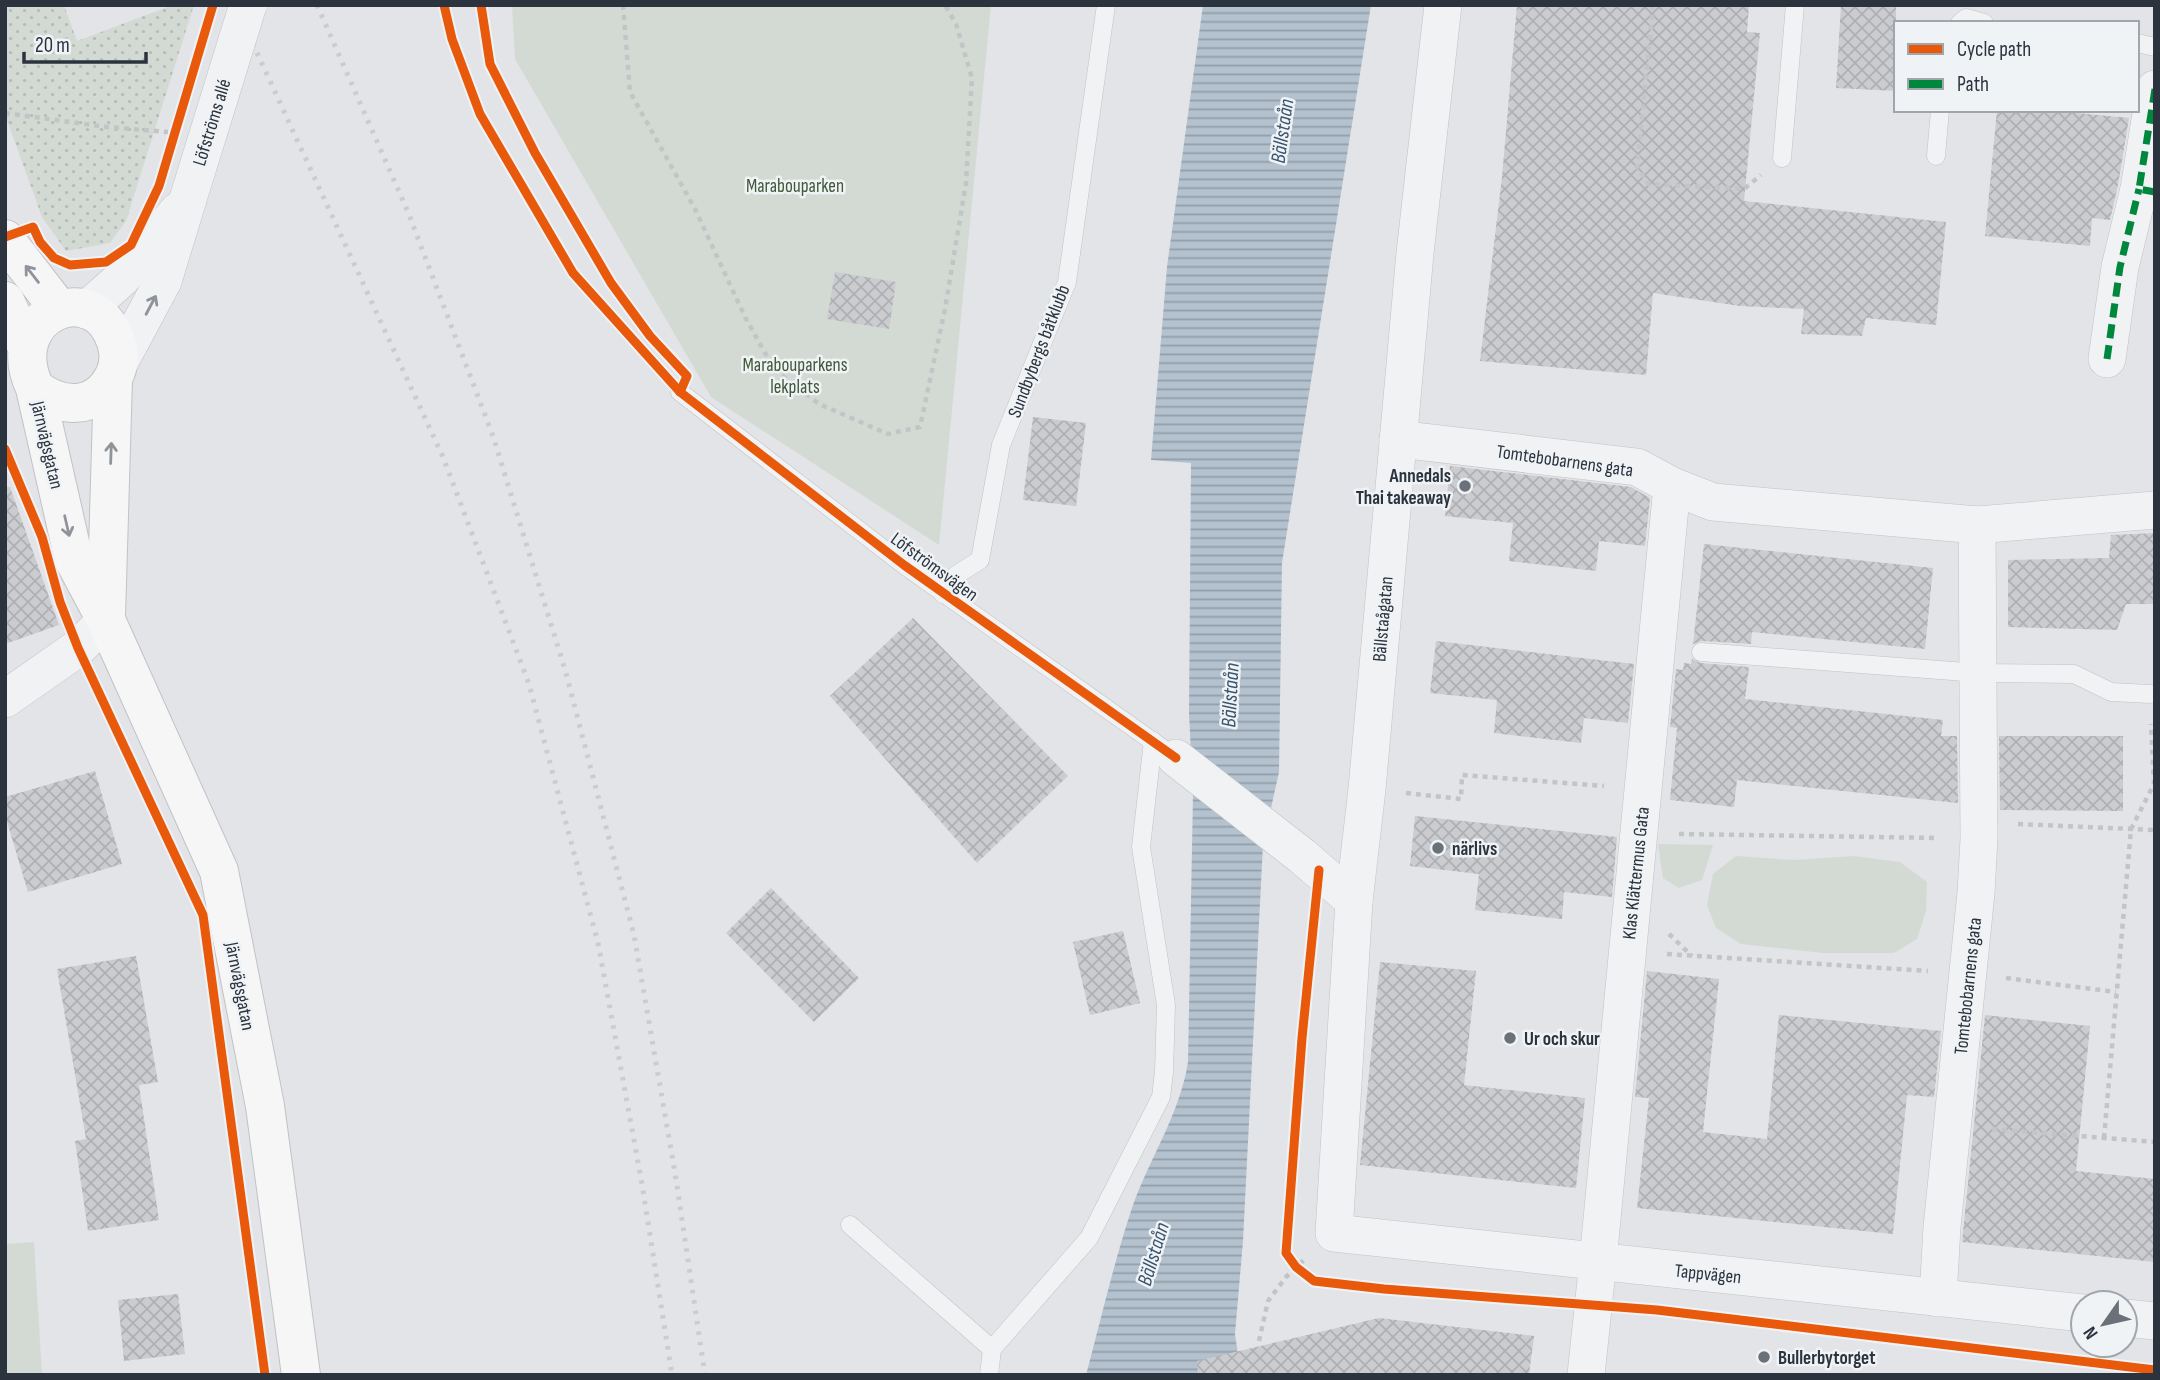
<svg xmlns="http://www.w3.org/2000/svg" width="2160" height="1380" font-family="'Sofia Sans Condensed',sans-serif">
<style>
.grass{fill:url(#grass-dots)}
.green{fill:#d3dad3}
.water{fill:url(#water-rules)}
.building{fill:url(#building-cross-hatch)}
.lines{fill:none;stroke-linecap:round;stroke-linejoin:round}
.lane-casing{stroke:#c1c2c5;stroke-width:19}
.street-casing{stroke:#c1c2c5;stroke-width:38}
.secondary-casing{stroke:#c1c2c5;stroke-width:40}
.path{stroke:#c2c5c7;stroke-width:4.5;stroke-dasharray:5 5;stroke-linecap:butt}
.lane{stroke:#f1f2f4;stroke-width:18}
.street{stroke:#f1f2f4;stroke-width:37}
.secondary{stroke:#f6f6f6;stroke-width:38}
.rail{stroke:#cbccce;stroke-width:5;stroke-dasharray:3.5 7;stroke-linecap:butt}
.street-bridge-casing{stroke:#c1c2c5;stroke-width:38;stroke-linecap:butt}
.street-bridge{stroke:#f1f2f4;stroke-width:37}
.quiet{stroke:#00873e;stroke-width:7;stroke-dasharray:14 7;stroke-linecap:butt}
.cycleway-casing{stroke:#f0f3f6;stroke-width:13}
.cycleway{stroke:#e8590c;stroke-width:9}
.oneway{stroke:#90949a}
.oneway2{stroke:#8e9299}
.poi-dot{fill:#6b7179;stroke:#f0f3f6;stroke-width:2.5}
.labels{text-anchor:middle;stroke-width:5;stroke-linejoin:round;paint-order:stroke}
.street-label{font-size:19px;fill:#2b333e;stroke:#f0f3f6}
.park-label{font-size:19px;fill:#415839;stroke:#f0f3f6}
.poi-label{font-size:19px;font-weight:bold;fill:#2b333e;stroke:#f0f3f6;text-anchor:start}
.water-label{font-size:21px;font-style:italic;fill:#39546e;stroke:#f0f3f6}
</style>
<defs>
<pattern id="grass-dots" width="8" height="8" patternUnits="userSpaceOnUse" patternTransform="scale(1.75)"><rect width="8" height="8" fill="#d3dad3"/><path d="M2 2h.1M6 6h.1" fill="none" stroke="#b5bcb6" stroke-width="1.8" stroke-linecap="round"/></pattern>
<pattern id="water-rules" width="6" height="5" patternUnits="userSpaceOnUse" patternTransform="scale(1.75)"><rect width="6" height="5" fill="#b3c2ce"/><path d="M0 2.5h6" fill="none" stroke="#929ea9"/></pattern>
<pattern id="building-cross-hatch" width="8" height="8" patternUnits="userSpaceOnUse" patternTransform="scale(1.75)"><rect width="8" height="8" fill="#cacccf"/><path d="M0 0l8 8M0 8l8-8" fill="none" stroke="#aeb0b3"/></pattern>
</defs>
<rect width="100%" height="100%" fill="#e2e4e7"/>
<polygon class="grass" points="5,5 64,5 77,41 173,5 194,5 126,221 110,243 66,251 42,217 5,115"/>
<g class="green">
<polygon points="512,5 991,5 939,545 711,397 515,59"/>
<polygon points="1658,844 1713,845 1702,880 1679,888 1663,878"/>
<polygon points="1736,856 1794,860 1853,856 1900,862 1927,882 1926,911 1917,939 1894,953 1823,953 1741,944 1716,928 1707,905 1713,874"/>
<polygon points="34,1242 42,1375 5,1375 5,1244"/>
</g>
<path class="water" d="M1203,5H1371L1282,563L1279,772L1263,844L1243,1241L1235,1334L1241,1375H1086C1101,1319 1114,1262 1132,1208C1149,1159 1180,1114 1188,1062L1193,794L1189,713L1191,463L1151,460L1167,267Z"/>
<g class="building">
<polygon points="1517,5 1749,5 1747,32 1760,33 1744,201 1946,222 1936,325 1866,318 1862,336 1801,334 1804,309 1740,306 1653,293 1646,375 1480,361 1502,177"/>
<polygon points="1841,5 1896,5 1896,91 1836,88"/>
<polygon points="1997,110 2046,110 2129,118 2118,185 2110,220 2092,218 2090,246 1985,236"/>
<polygon points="835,272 896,282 889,329 827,319"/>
<polygon points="1033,417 1086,423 1076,506 1023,500"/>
<polygon points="1450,466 1631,487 1650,498 1645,546 1599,541 1596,571 1509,561 1513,523 1445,516"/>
<polygon points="5,487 10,487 59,625 5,644"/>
<polygon points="2155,533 2155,604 2126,604 2117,630 2008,627 2008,560 2109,558 2111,535"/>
<polygon points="1704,544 1933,568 1925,649 1752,632 1751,644 1702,641 1693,644"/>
<polygon points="913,618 1068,776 977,863 830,696"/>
<polygon points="1436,641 1634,664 1628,723 1584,718 1581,743 1494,733 1497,700 1430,693"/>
<polygon points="1692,659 1700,663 1749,667 1745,699 1943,720 1941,736 1957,736 1958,803 1737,780 1734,807 1670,800 1677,728 1670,727 1676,669 1683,670 1684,663 1691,664"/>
<polygon points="1999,736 2123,736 2123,811 2000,810"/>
<polygon points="95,771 122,864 28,892 5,815 5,797"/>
<polygon points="1415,816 1617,837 1612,897 1564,892 1562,919 1475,910 1479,874 1410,866"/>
<polygon points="771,888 859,978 814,1022 726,933"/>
<polygon points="1123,931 1140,1003 1090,1015 1073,942"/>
<polygon points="136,956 158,1082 139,1085 159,1220 88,1231 75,1141 86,1139 57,969"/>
<polygon points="1380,962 1476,971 1464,1085 1585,1098 1576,1188 1360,1165"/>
<polygon points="1647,971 1719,979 1703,1132 1767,1139 1779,1015 1941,1031 1934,1097 1907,1095 1893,1234 1637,1208 1649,1098 1635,1097"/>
<polygon points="1985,1015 2090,1026 2076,1171 2155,1179 2155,1262 1962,1242"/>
<polygon points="178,1294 185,1354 124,1361 118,1300"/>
<polygon points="1379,1318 1534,1336 1529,1375 1198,1375 1197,1361"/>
</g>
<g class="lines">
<defs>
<g id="lane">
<polyline points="1960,23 1966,18 1984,23"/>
<polyline points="2137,43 2155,47"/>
<polyline points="1936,156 1940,110"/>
<polyline points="1782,158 1795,5"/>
<polyline points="680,392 904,565 1162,748"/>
<polyline points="943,594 956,575 980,560 1001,445 1067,282 1106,5"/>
<polyline points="1701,652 1979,673 2074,674 2111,692 2150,694"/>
<polyline points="850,1225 992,1349"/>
<polyline points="989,1375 992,1349 1089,1238 1161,1097 1164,1072 1166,1005 1141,847 1153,741"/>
</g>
<g id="street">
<polyline points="1443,5 1415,253 1367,789 1354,901 1334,1233 2083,1313"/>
<polyline points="2155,89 2139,189 2155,192"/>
<polyline points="86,310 121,279 178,211"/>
<polyline points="2107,359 2120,267 2139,189"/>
<polyline points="118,365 163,281 188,199"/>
<polyline points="1398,439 1637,467 1672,486 1713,502 1977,525 1979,839 1976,893 1942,1227 1938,1298"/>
<polyline points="1977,525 2155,510"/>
<polyline points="5,699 78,648 106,620"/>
<polyline points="1176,758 1302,856 1354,901"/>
<polyline points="2125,1318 2155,1321"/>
<polyline points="1586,1375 1598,1261 1672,486"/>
</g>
<g id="secondary">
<polyline points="5,239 59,309"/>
<polyline points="5,301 24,341"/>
<path d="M35,388C60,408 95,411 113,378C119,367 120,354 116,342C94,274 0,315 35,388L74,560L106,620L219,871L265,1106L301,1375"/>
<polyline points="106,617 113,379"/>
</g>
</defs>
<use href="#lane" class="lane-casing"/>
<use href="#street" class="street-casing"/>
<use href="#secondary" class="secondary-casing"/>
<g class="path">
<polyline points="623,5 630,92 695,209 745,317 774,369 819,404 888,434 920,427 945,309 966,183 972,78 956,24 945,5"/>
<polyline points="1653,5 1637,168 1649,184 1744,189 1761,175"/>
<polyline points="5,113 107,127 168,132"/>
<polyline points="1406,793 1461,799 1462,775 1604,786"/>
<polyline points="2018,824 2155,830"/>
<polyline points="1679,834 1939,838"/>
<polyline points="1669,934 1692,956"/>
<polyline points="1667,954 1928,971"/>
<polyline points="2006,978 2116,992"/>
<polyline points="1992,1129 2155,1142"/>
<polyline points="2104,1138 2131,829 2154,784 2151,724"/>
<polyline points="1259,1341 1268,1301 1286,1277 1305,1259"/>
</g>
<use href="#lane" class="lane"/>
<use href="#street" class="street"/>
<use href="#secondary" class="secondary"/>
<g class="rail">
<polyline points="235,5 443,457 529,684 598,943 642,1184 672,1375"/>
<polyline points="317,5 408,212 493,436 566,673 634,935 676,1179 705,1375"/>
</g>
<defs>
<polyline id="street-bridge" points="188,199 248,5"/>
</defs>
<use href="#street-bridge" class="street-bridge-casing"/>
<use href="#street-bridge" class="street-bridge"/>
<g class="quiet">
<polyline points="2155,89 2139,189 2155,192"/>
<polyline points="2107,359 2120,267 2139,189"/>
</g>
<defs>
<g id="cycleway">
<polyline points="444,5 452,39 480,114 573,273 680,392 904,565 1176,758"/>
<polyline points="481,5 490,64 535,153 611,283 650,336 687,376 680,392"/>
<polyline points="5,237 33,227 40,242 54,258 70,265 106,262 131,245 159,186 213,5"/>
<polyline points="5,449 42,537 60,602 78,648 203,915 265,1375"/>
<polyline points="1319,870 1302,1038 1286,1253 1296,1267 1314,1281 1384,1289 1657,1310 2155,1370"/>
</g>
</defs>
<use href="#cycleway" class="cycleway-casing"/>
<use href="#cycleway" class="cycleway"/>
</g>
<defs><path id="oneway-shaft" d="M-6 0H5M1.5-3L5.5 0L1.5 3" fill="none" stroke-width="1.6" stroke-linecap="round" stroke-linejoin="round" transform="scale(1.75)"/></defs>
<g class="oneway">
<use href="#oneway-shaft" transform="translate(32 274) rotate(-128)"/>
<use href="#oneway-shaft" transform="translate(111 453) rotate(-88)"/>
<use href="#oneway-shaft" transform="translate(67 526) rotate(77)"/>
</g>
<use class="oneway2" href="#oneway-shaft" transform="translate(151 305) rotate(-62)"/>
<g class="poi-dot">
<circle cx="1465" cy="486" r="7"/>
<circle cx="1438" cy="848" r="7"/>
<circle cx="1510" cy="1038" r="7"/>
<circle cx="1764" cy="1357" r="7"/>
</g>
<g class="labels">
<g class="street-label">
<text transform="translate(211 122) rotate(-73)" y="7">Löfströms allé</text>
<text transform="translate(1038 351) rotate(-69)" y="7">Sundbybergs båtklubb</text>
<text transform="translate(48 445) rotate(77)" y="7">Järnvägsgatan</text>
<text transform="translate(1565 460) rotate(8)" y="7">Tomtebobarnens gata</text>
<text transform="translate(935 566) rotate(36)" y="7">Löfströmsvägen</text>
<text transform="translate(1382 619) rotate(-85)" y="7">Bällstaågatan</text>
<text transform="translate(1635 873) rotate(-84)" y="7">Klas Klättermus Gata</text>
<text transform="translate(241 986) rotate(79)" y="7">Järnvägsgatan</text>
<text transform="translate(1967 986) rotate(-84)" y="7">Tomtebobarnens gata</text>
<text transform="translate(1708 1273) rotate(6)" y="7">Tappvägen</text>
</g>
<g class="park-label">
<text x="795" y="192">Marabouparken</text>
<text x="795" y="371">Marabouparkens<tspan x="795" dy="22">lekplats</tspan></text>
</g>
<g class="poi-label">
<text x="1451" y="482" text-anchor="end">Annedals<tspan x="1451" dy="22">Thai takeaway</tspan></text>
<text x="1452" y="855">närlivs</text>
<text x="1524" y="1045">Ur och skur</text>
<text x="1778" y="1364">Bullerbytorget</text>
</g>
<g class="water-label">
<text transform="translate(1282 131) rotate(-82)" y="7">Bällstaån</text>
<text transform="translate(1230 695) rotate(-87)" y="7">Bällstaån</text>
<text transform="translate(1153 1254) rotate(-73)" y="7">Bällstaån</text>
</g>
</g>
<rect width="2160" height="1380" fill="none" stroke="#2b333e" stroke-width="14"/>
<rect x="1894" y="21" width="245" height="91" fill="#f0f3f6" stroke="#a1a6ac" stroke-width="2"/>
<rect x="1908" y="44" width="35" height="10" fill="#e8590c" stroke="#a1a6ac" stroke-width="2"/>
<text x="1957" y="56" font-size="21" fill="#2b333e">Cycle path</text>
<rect x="1908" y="79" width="35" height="10" fill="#00873e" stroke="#a1a6ac" stroke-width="2"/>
<text x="1957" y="91" font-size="21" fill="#2b333e">Path</text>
<g transform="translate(2104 1324) rotate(236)"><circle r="33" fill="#f0f3f6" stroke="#a1a6ac" stroke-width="2"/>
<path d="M0-5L12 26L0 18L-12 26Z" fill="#6b7179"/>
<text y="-10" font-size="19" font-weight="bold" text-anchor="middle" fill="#2b333e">N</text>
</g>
<path d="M24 52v10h122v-10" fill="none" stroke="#2b333e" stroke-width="3.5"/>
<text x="35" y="52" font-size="21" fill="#2b333e" stroke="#f0f3f6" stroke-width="5" paint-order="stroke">20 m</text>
</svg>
